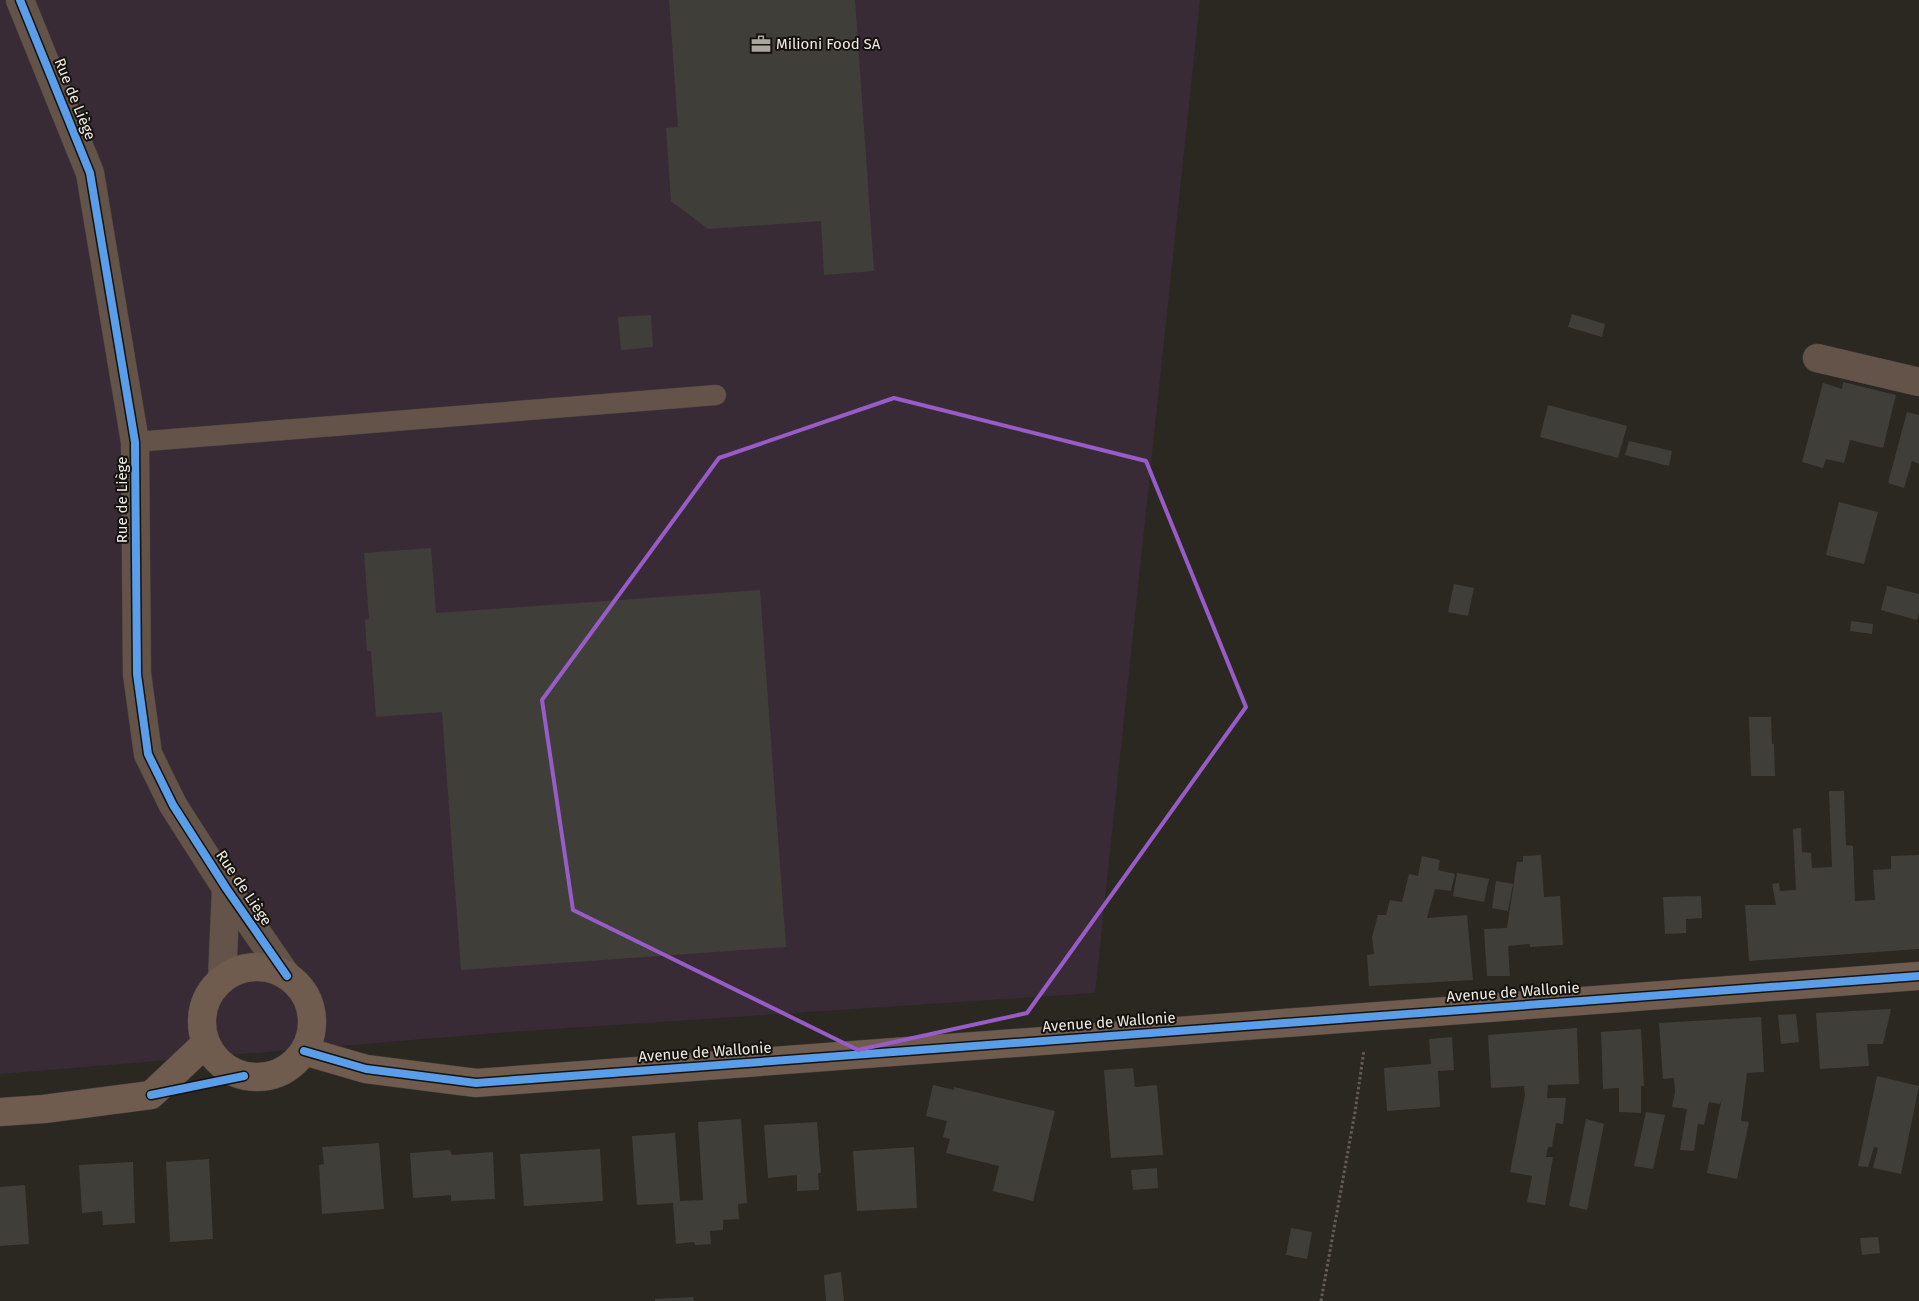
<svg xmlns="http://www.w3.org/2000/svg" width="1919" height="1301" font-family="'Fira Sans',sans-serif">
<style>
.industrial{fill:#392b36}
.building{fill:#403e39}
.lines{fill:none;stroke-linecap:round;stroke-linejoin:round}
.lane-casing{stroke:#46423e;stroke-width:21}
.street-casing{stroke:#46423e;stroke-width:29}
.secondary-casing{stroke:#46423e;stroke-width:29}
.path{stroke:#665c54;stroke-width:3;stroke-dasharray:2.5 2.5;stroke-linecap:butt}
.lane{stroke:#645349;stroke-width:20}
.street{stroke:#645349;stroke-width:28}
.secondary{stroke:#705b4f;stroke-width:28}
.cycleway-casing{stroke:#15120e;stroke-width:11}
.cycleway{stroke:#5a9eea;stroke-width:8}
.marked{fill:none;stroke:#985cc8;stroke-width:4;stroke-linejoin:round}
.labels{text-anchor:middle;stroke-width:4;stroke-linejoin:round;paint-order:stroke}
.poi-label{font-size:15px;fill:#efebe4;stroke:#15120e;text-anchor:start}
.street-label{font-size:15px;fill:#efebe4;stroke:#15120e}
</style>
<rect width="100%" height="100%" fill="#2b2822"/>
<polygon class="industrial" points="0,0 1200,0 1095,993 508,1032 0,1074"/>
<g class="building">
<polygon points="669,0 855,0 874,271 824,275 821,221 708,229 671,201 666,128 678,127"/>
<polygon points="1572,314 1605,324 1602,337 1568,327"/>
<polygon points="651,315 653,347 621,350 618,317"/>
<polygon points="1843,382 1896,395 1883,448 1850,440 1844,463 1826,459 1823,468 1802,462 1823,383 1842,389"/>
<polygon points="1548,405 1627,426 1618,458 1540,437"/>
<polygon points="1907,412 1919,415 1919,464 1912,461 1904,488 1888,483"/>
<polygon points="1629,441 1672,451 1669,466 1625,455"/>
<polygon points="1839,502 1878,512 1864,564 1826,555"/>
<polygon points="431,548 436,613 760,590 786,947 461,970 442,712 376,717 371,651 367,651 365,620 369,619 364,553"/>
<polygon points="1454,584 1474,588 1468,616 1448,612"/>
<polygon points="1887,586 1919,594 1919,612 1917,620 1881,610"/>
<polygon points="1851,621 1873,624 1872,634 1850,631"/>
<polygon points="1749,717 1771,717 1772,744 1774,744 1775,776 1751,776"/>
<polygon points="1829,791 1844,791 1846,845 1853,846 1855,901 1875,900 1873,870 1891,869 1891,856 1919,855 1919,949 1749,961 1745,905 1776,905 1772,884 1779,883 1780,891 1796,890 1793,829 1801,828 1802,852 1811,853 1812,868 1832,867"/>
<polygon points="1541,855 1544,897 1560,896 1563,945 1530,947 1530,944 1508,946 1510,976 1487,976 1484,929 1507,928 1517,862 1523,862 1523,856"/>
<polygon points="1422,856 1440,860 1438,870 1455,874 1451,891 1435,889 1427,918 1467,915 1473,980 1369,986 1367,955 1374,954 1372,937 1378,915 1386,915 1390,900 1402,902 1409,874 1418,876"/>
<polygon points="1457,873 1489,879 1484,902 1453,896"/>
<polygon points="1496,881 1513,884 1508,911 1492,908"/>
<polygon points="1701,896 1702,918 1686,919 1686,933 1665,934 1663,897"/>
<polygon points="1891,1009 1883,1044 1867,1044 1869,1066 1820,1069 1816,1013"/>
<polygon points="1796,1014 1799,1042 1781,1044 1778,1015"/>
<polygon points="1761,1017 1764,1072 1747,1073 1741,1121 1749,1122 1737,1179 1707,1173 1722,1097 1720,1104 1709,1102 1704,1125 1698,1124 1694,1151 1680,1150 1687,1109 1672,1107 1675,1092 1674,1078 1663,1079 1659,1023"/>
<polygon points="1577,1028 1579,1084 1548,1085 1547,1098 1566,1098 1563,1124 1556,1123 1552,1147 1548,1147 1546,1157 1553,1157 1545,1205 1527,1202 1532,1176 1510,1172 1525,1095 1524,1086 1491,1088 1488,1035"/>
<polygon points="1641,1029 1644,1086 1641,1086 1641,1113 1619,1112 1619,1088 1603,1089 1601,1032"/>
<polygon points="1452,1037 1454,1070 1438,1071 1440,1107 1387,1111 1384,1068 1431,1064 1429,1039"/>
<polygon points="1133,1068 1135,1087 1157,1085 1163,1155 1111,1158 1104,1070"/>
<polygon points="1877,1076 1919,1086 1901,1174 1873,1168 1878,1148 1874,1147 1868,1167 1858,1166"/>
<polygon points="933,1085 954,1090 954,1087 1055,1111 1033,1201 993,1191 999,1166 946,1153 950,1139 943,1137 947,1121 926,1116"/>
<polygon points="1646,1112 1665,1115 1653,1169 1634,1166"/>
<polygon points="741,1119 747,1203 738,1204 739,1219 723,1220 723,1230 710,1231 711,1244 695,1245 694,1242 676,1244 673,1203 637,1205 632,1136 675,1133 680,1201 703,1200 698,1122"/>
<polygon points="1586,1119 1604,1124 1587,1210 1569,1206"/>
<polygon points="817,1122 821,1173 818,1173 819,1190 797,1191 797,1175 768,1178 764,1125"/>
<polygon points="379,1143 384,1209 322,1214 319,1165 324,1164 322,1147"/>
<polygon points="914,1147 917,1208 857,1211 853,1151"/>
<polygon points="600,1149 603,1201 524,1206 520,1154"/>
<polygon points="450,1150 452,1155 493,1152 495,1199 451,1201 451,1195 413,1198 410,1153"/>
<polygon points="209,1159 213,1239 170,1242 166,1162"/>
<polygon points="133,1162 135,1223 103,1225 102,1211 82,1213 79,1165"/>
<polygon points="1157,1168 1158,1188 1133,1190 1131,1170"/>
<polygon points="25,1185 29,1244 0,1246 0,1187"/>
<polygon points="1291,1228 1312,1232 1307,1259 1286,1255"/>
<polygon points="1878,1237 1880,1253 1862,1255 1860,1238"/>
<polygon points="841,1272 844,1301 826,1301 824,1275"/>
<polygon points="693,1297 694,1301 655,1301 655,1299"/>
</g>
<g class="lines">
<defs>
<polyline id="lane" points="135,442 716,395"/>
<g id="street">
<polyline points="20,0 90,173 135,442 137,674 148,754 173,805 226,888 287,976"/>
<polyline points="1817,358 1919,382"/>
<polyline points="222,979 226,888"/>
</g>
<g id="secondary">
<circle cx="257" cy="1022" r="55"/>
<polyline points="304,1051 366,1069 476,1083 1919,976"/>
<polyline points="0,1112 44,1109 151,1095 206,1043"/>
</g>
</defs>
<use href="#lane" class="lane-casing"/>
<use href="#street" class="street-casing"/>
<use href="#secondary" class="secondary-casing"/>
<polyline class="path" points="1321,1301 1355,1112 1364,1050"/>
<use href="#lane" class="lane"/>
<use href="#street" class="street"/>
<use href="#secondary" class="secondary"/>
<defs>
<g id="cycleway">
<polyline points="20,0 90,173 135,442 137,674 148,754 173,805 226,888 287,976"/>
<polyline points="304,1051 366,1069 476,1083 1919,976"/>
<polyline points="151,1095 244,1076"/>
</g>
</defs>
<use href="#cycleway" class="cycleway-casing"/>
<use href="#cycleway" class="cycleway"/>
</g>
<path class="marked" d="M894,398L1146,461L1246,707L1027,1013L858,1050L573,910L542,700L719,458Z"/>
<defs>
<symbol id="office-bare" viewBox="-9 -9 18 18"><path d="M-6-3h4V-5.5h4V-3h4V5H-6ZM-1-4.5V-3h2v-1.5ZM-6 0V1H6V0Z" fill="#aaa7a0" stroke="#15120e" stroke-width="2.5" paint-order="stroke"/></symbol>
</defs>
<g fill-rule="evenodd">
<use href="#office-bare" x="747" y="30" width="28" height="28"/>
</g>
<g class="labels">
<g class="poi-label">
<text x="776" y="49">Milioni Food SA</text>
</g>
<g class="street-label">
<text transform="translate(75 99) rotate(68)" y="5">Rue de Liège</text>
<text transform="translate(122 500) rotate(-90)" y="5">Rue de Liège</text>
<text transform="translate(244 888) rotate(56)" y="5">Rue de Liège</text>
<text transform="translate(1513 992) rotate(-4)" y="5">Avenue de Wallonie</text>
<text transform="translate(1109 1022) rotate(-4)" y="5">Avenue de Wallonie</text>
<text transform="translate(705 1052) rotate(-4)" y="5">Avenue de Wallonie</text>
</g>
</g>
</svg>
